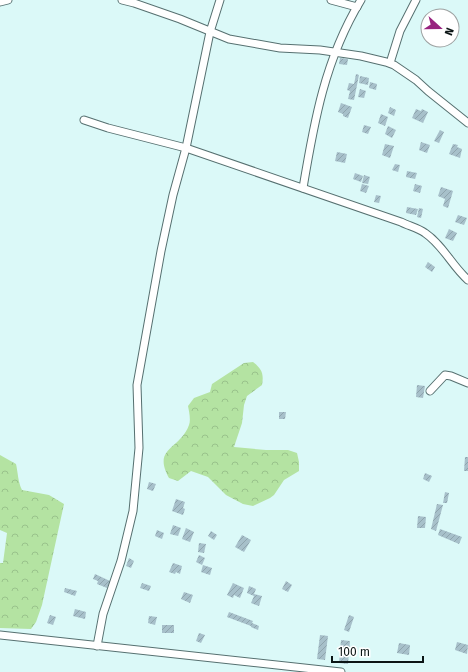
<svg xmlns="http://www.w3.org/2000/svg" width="468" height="672" font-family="'Fira Sans',sans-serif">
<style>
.forest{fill:url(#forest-crowns)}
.building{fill:url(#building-hatch)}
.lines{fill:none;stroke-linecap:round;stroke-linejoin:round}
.minor-casing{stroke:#567070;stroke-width:9}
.minor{stroke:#fff;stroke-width:7}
</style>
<defs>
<pattern id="forest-crowns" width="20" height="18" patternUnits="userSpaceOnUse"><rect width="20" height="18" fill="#b4e3a2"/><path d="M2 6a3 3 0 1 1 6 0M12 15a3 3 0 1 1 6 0" fill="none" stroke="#99c28b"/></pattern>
<pattern id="building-hatch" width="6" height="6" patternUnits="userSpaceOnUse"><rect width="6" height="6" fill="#a7c0ca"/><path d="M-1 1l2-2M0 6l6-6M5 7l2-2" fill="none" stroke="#8ea4ad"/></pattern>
</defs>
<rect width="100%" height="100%" fill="#dbf9f8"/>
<g class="forest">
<path d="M253,362C262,369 264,374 262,385L247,396L244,405L242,423L234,447L266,450H288L297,453L299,462V471L284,480L274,495L270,498L253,506L243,504L226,495L208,477L191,471L178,481L169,478C152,447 180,450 189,425C191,420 189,411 188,406L194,398L210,392L212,384L244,363Z"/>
<path d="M0,455L16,464C18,473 18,482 22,490L49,495L64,504L42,605L36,622L31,629L0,628V563H3L7,533L0,530Z"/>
</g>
<g class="building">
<polygon points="340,58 348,59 347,65 339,64"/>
<polygon points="356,74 359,75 354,100 348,99 350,91 347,90 349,83 354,84"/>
<polygon points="360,76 369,78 368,85 359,83"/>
<polygon points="370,82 377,84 376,90 369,88"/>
<polygon points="360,89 366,91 364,98 358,97"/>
<polygon points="341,103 352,107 348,118 343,116 343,114 338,112"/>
<polygon points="390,107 396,110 394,116 388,113"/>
<polygon points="416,109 421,111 422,109 428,112 423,123 412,118"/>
<polygon points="381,114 388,117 385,126 378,123"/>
<polygon points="364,125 371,127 368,134 362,132"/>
<polygon points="388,126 396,130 392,138 385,134"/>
<polygon points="440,130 444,132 439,143 434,141"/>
<polygon points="421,142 430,145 427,153 419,150"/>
<polygon points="385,144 394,146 390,158 382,155"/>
<polygon points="453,144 458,145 457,147 462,149 460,158 449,154"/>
<polygon points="337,152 347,154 345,163 335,161"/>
<polygon points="395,164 400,165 398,172 392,170"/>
<polygon points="407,171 417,173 415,179 406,177"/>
<polygon points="355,173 363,176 361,182 353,179"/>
<polygon points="364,175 370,177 368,184 362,183"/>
<polygon points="362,184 369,186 366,193 360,191"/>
<polygon points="415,184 422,186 420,193 413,191"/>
<polygon points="441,187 453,191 448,208 443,206 445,199 438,196"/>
<polygon points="376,195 381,196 379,203 374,202"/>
<polygon points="407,207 418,209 416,215 406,213"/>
<polygon points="419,208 423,209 421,218 417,217"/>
<polygon points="458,215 467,218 464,225 455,222"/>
<polygon points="449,229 457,233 453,241 445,238"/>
<polygon points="428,262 435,267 432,272 425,267"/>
<polygon points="417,385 425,386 423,398 416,397"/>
<polygon points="279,412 286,412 285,419 279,419"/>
<polygon points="465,457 468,457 468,471 464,471"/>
<polygon points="425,473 432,476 429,482 423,479"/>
<polygon points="149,482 156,484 153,491 147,489"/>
<polygon points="445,492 449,493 447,503 443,503"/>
<polygon points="176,499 185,502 183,508 185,509 183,515 172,511"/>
<polygon points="437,504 443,505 436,531 431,529"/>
<polygon points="418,516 426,517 425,528 417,528"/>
<polygon points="173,525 181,528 178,536 170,534"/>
<polygon points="186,528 194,532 190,542 182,539"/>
<polygon points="440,529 462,537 459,544 438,535"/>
<polygon points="157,530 164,533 162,539 155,536"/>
<polygon points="211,531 217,535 214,540 208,536"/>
<polygon points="242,535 251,540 244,552 235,547"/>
<polygon points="199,543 206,544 204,553 198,552"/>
<polygon points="199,555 205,558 202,565 196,562"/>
<polygon points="129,558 134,561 131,568 126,566"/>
<polygon points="173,563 182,566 180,574 176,572 175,574 169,572"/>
<polygon points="203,565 212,568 210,575 201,572"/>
<polygon points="95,574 110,581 107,588 97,584 98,581 93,579"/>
<polygon points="286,581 292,585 288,592 282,589"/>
<polygon points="142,583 151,586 149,591 140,588"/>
<polygon points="233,583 244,588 240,598 234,595 233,598 227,595"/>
<polygon points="249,586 256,589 254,594 262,596 259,606 251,603 254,596 247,593"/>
<polygon points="65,588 77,591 75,596 64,592"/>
<polygon points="184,592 193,595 190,603 181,599"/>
<polygon points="75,609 86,612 85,619 73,616"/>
<polygon points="229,612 253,621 252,623 259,626 258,630 251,627 251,626 227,617"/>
<polygon points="50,615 56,617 53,625 47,623"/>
<polygon points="349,615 354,617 349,632 344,630"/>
<polygon points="149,616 157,617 155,625 148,623"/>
<rect x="162" y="625" width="12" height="8"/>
<polygon points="199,633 205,635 201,643 196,641"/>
<polygon points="320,635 328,636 325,660 317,659"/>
<polygon points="341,640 350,641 348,664 339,663"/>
<polygon points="457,642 468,645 467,654 455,650"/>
<polygon points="399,643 410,645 409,655 397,653"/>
</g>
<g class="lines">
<defs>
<g id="minor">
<polyline points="122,0 134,3 180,19 229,39 280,48 320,50 361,56 386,62 394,65 416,80 428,91 468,123"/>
<polyline points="331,0 357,7"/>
<polyline points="0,2 8,0"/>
<polyline points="390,63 400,31 416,0"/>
<path d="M84,120L108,128L186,148L401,222C409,226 418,228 425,233C443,245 452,266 468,280"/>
<path d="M303,188C314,122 325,59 361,0"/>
<polyline points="430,391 445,375 451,376 468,383"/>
<polyline points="0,635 341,672"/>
<polyline points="97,646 103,614 121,561 133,511 139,448 137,385 161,251 173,195 186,148 210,32 220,0"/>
</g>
</defs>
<use href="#minor" class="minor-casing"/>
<use href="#minor" class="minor"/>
</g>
<g transform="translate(440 28) rotate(111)"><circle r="19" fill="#ffffff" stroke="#9da1a1"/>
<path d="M0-3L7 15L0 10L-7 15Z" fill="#98237f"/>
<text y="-6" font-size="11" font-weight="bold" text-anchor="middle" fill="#0b1515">N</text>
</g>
<path d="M332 656v6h91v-6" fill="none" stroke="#0b1515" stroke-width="2"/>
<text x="338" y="656" font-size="12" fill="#0b1515" stroke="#ffffff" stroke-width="3" paint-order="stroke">100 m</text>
</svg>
